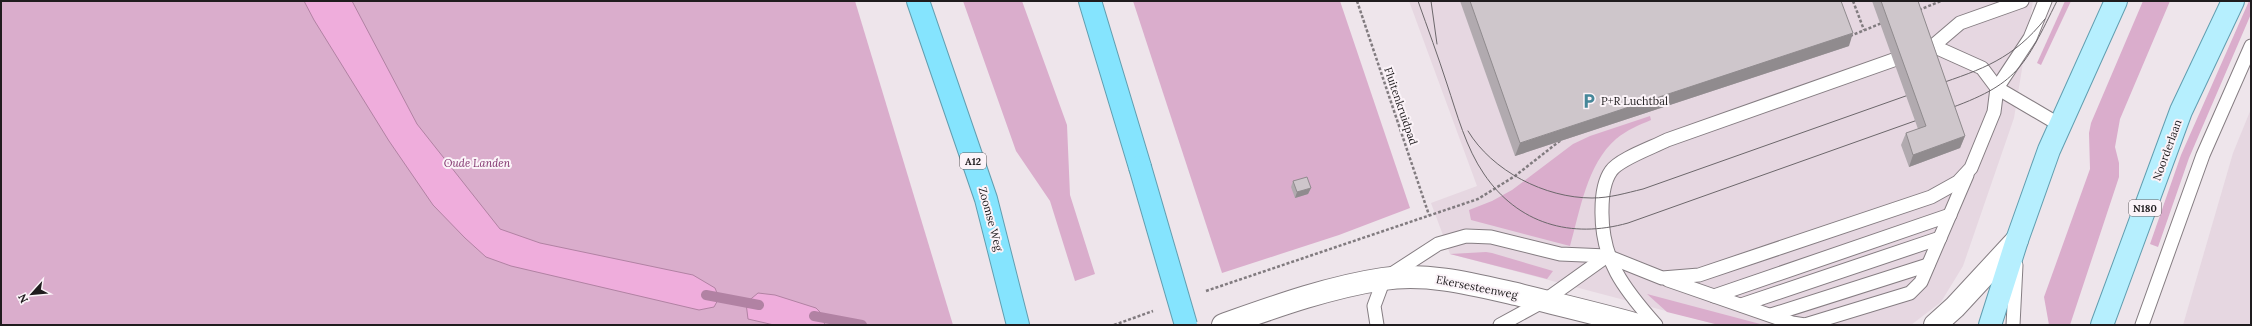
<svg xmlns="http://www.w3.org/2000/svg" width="2252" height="326" font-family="Lora,serif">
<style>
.built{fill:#e6d7e1}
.green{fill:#daadcc}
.water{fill:#efaddc;stroke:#b182a3}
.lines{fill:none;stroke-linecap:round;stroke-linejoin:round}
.stream{stroke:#b182a3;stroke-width:10}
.lane-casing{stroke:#857d82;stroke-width:15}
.secondary-casing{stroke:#857d82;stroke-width:24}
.primary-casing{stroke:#619eb0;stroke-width:24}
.highway-casing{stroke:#619eb0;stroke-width:24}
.path{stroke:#817b7f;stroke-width:2.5;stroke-dasharray:3 2;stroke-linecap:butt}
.lane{stroke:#fff;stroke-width:13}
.secondary{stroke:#fff;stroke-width:22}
.primary{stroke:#b6effe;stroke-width:22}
.highway{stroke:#85e4fe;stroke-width:22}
.tram{stroke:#6c676b;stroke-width:1}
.highway-bridge-casing{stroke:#619eb0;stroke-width:24;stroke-linecap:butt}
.highway-bridge{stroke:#85e4fe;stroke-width:22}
.wall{fill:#b1aaaf}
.shaded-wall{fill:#908b8e}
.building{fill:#cec6cb;stroke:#908b8e}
.labels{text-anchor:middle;stroke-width:4;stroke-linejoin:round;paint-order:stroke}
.shield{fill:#fbf3f8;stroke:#615c5f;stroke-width:1}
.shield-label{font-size:10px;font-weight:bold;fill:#1f1c1e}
.poi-label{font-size:11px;fill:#1f1c1e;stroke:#fbf3f8;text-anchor:start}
.street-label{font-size:11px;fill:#1f1c1e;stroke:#fbf3f8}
.park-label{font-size:11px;font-style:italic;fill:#833770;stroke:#fbf3f8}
</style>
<rect width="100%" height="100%" fill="#eee5eb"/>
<g class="built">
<polygon points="1409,1 2033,1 2014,118 1963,266 1941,302 1911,325 1719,325 1450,254 1431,203 1477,186"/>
<polygon points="2251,109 2251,325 2183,325 2233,153"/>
</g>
<g class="green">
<polygon points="1,1 855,1 953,325 1,325"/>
<polygon points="963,1 1022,1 1067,125 1070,195 1095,274 1075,281 1050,201 1016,151"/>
<polygon points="1133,1 1340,1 1410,208 1339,235 1222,273"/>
<polygon points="2065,1 2071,1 2041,65 2037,63"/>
<polygon points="2143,1 2170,1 2120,119 2115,147 2119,163 2119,177 2070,325 2049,325 2044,297 2090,169 2089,133 2091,123"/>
<polygon points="2249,1 2251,1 2251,14 2189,158 2158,247 2150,244 2181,155"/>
<path d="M1650,116L1651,120C1639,125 1627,130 1616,139C1587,164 1580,211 1570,246L1471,220L1469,210L1492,201L1512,190L1573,144L1590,136Z"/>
<polygon points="1486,252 1492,253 1553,271 1547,279 1450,254"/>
<polygon points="1647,294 1764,325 1719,325 1667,312"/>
</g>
<g class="water">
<polygon points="304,1 352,1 417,124 500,229 540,243 693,275 715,288 719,298 714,307 699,310 511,266 486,257 465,238 433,205 389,141 314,20"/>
<polygon points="758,293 775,295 816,308 826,318 824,325 774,325 748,319 746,303"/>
</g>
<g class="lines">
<g class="stream">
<polyline points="706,295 759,305"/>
<polyline points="814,316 862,325"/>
</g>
<defs>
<g id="lane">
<polyline points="1933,46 1982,68 1997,88 2060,125"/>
<polyline points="1668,280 1792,323 1805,325 1910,293 1921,282 1967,175"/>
<polyline points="1714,296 1950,215"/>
<polyline points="1741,305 1940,238"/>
<polyline points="1771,315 1928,265"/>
<polyline points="1377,325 1374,306 1384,279 1438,244 1466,236 1491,237 1560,254 1607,256 1662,278 1699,275 1931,197 1958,182 1971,168 1994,112 1997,88 2030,38 2045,1"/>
<polyline points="1500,325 1544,301 1607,256"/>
<path d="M1656,325C1624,289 1601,260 1602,210C1602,198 1604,181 1611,171C1619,159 1654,147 1667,140L1933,46L1960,23L2022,1"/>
<polyline points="2013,325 2016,265"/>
<polyline points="2142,325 2203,155 2251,46"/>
</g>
<g id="secondary">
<path d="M1223,325C1274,307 1329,287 1383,279C1429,272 1476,285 1520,295C1560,305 1599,314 1638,325"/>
<polyline points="1935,325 1955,307 2017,240"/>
</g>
<g id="primary">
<polyline points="1990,325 2017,240 2049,150 2116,1"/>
<polyline points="2102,325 2181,111 2233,1"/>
</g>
<g id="highway">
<polyline points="918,1 986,199 1018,325"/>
<polyline points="1090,1 1140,167"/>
</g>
</defs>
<use href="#lane" class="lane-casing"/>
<use href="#secondary" class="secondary-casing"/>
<use href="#primary" class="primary-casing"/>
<use href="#highway" class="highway-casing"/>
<g class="path">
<polyline points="1357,1 1429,215"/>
<polyline points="1853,1 1864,30"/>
<polyline points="1919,10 1941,1"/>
<polyline points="1850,36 1882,23"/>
<polyline points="1206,291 1478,199 1515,176 1561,140"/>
<polyline points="1114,325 1153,311"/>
</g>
<use href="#lane" class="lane"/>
<use href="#secondary" class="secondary"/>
<use href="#primary" class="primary"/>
<use href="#highway" class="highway"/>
<g class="tram">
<path d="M1418,1C1428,29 1438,56 1447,84C1457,114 1466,148 1484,174C1518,224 1571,239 1628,223L1926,117"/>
<polyline points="1431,1 1437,44"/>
<path d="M1936,85C1983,69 2013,59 2045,19"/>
<path d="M1945,110C2019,84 2024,67 2057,1"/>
<path d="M1468,131C1492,171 1545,198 1592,198C1610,198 1626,193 1643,189L1917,92"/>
</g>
<defs>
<polyline id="highway-bridge" points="1140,167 1186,325"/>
</defs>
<use href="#highway-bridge" class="highway-bridge-casing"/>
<use href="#highway-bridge" class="highway-bridge"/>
</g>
<g class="wall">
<polygon points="1460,1 1841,1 1849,46 1515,156"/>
<polygon points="1872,1 1918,1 1965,136 1960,148 1909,167 1901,145 1906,133 1918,129"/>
<polygon points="1293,181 1311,188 1308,194 1295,198 1291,187"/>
</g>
<g class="shaded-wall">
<polygon points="1853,33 1849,46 1515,156 1520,143"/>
<polygon points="1965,136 1960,148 1909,167 1913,155"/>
<polygon points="1311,188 1308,194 1295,198 1297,192"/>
</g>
<g class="building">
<polygon points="1470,1 1841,1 1853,33 1520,143"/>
<polygon points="1881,1 1918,1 1965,136 1913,155 1906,133 1926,126"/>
<polygon points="1307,177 1311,188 1297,192 1293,181"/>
</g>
<defs>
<symbol id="parking-bare" viewBox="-9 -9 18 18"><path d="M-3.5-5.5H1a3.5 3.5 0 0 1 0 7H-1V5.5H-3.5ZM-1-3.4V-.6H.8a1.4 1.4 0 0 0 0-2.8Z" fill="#468799" stroke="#fbf3f8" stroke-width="2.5" paint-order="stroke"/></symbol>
</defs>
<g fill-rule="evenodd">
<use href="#parking-bare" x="1578" y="90" width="22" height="22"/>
</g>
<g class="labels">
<g class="shield">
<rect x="960" y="153" width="26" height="16" rx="3"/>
<rect x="2129" y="200" width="32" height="16" rx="3"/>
</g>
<g class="shield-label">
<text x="973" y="165">A12</text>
<text x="2145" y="212">N180</text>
</g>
<g class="poi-label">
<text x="1601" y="105">P+R Luchtbal</text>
</g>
<g class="street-label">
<text transform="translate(1401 106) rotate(71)" y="4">Fluitenkruidpad</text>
<text transform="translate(2167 150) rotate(-70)" y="4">Noorderlaan</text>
<text transform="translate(991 219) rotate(75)" y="4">Zoomse Weg</text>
<text transform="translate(1477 287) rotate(11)" y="4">Ekersesteenweg</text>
</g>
<g class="park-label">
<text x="477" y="167">Oude Landen</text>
</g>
</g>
<rect width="2252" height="326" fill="none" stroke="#1f1c1e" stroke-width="4"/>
<g transform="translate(32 294) rotate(243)" stroke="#fbf3f8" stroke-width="3" paint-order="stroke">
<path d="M0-3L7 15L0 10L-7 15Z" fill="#1f1c1e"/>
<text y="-6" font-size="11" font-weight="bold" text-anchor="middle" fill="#1f1c1e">N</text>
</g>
</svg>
